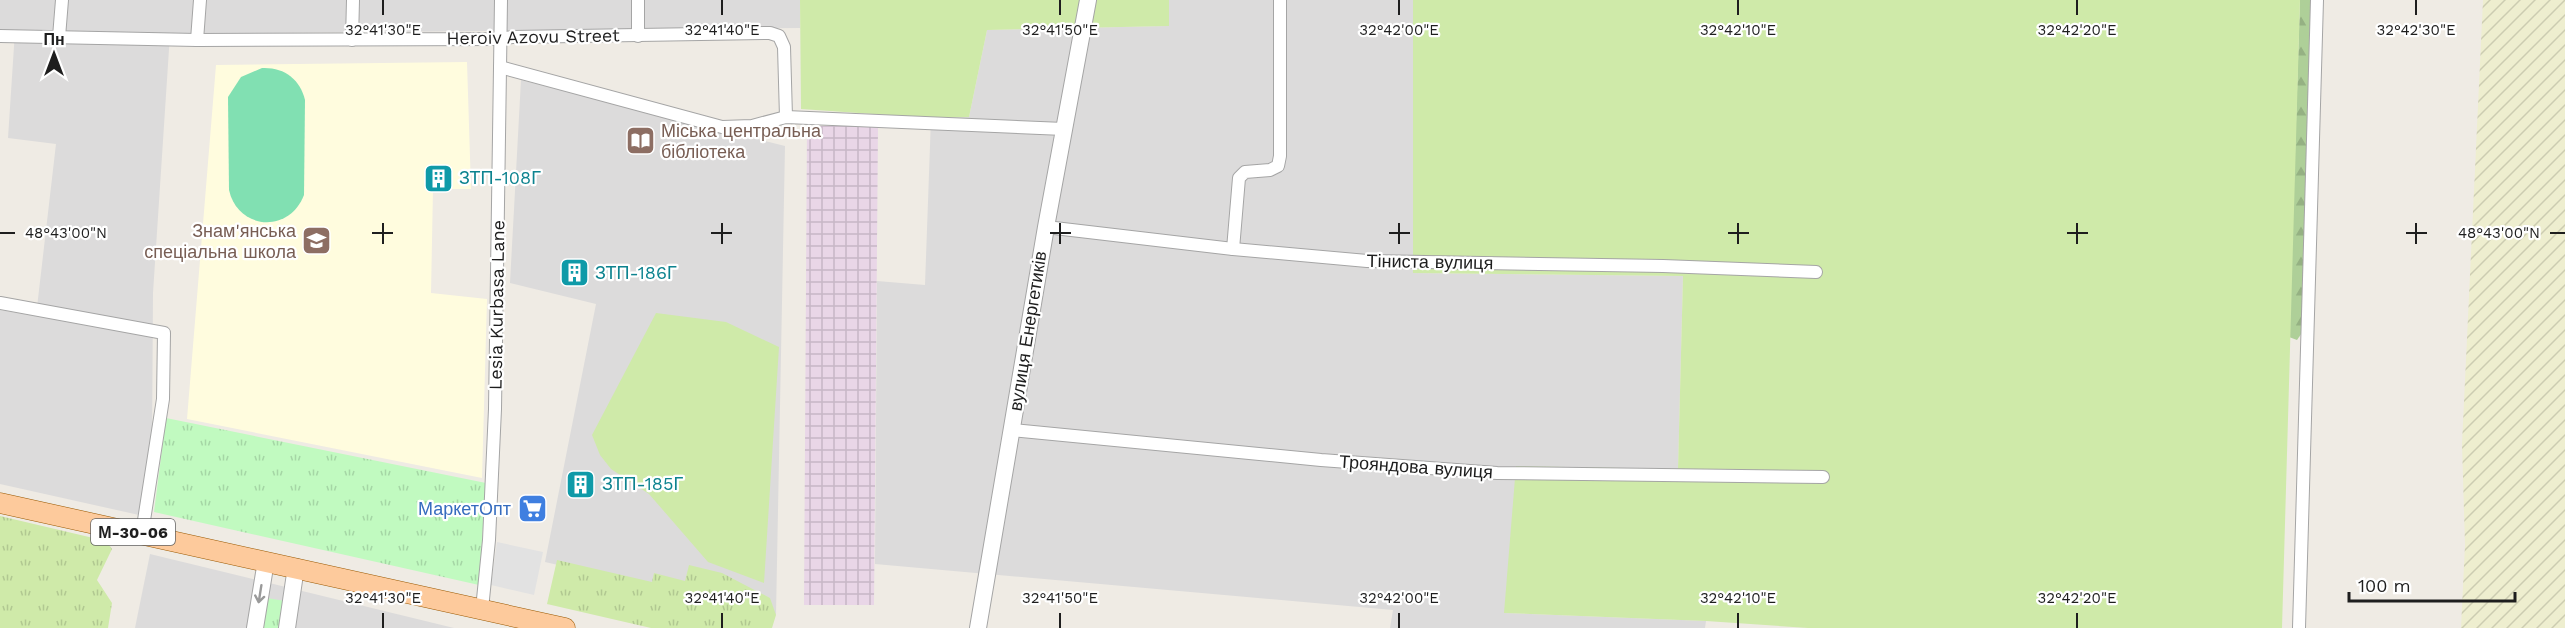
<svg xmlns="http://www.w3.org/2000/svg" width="2565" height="628" font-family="'Work Sans',sans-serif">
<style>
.residential{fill:#dcdbdb}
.industrial{fill:url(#industrial-grid)}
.education{fill:#fffcde}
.farmland{fill:url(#farmland-furrows)}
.grass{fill:url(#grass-tufts)}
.forest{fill:url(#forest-firs)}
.park{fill:url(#park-tufts)}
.garden{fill:#cfeaa9}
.pitch{fill:#81e0b2}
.parking{fill:#e2e2e2}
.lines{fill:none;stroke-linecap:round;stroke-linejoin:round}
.minor-casing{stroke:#a5a5a5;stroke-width:14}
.tertiary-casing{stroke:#a5a5a5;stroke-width:18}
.primary-casing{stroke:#995800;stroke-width:21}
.minor{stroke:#fff;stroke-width:12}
.tertiary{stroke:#fff;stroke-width:16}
.primary{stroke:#fdca9c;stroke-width:20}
.oneway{stroke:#9a9a9a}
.ticks{fill:none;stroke:#1e1e1e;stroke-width:2}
.labels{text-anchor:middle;stroke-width:4.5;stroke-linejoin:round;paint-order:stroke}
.shield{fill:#fff;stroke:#626262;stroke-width:1.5}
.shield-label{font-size:16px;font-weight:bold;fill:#1e1e1e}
.street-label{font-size:18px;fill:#1e1e1e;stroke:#fff}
.education-label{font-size:18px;fill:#785e54;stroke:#fff;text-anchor:start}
.culture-label{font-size:18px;fill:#0d838f;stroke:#fff;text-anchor:start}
.shop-label{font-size:18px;fill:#366cbe;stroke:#fff;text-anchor:end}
.ticks-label{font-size:15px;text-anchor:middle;fill:#1e1e1e;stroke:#fff;stroke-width:4.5;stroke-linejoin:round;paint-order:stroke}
</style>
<defs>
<pattern id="industrial-grid" width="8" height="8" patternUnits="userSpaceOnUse" patternTransform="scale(1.5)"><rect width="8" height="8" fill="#e9d6e7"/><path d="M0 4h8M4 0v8" fill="none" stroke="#c7b7c6"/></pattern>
<pattern id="farmland-furrows" width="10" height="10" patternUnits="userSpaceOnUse" patternTransform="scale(1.5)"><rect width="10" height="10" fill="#eeeecf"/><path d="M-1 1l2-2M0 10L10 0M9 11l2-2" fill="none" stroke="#ccccb1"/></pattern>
<pattern id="grass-tufts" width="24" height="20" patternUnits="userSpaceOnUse" patternTransform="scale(1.5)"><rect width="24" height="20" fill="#cfeaa9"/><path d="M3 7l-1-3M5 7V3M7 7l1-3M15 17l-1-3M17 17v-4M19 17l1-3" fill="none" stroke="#b1c891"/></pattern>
<pattern id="forest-firs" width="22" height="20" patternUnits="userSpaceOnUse" patternTransform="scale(1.5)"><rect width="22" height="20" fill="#aecf98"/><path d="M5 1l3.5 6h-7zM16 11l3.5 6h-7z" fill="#95b183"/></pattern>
<pattern id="park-tufts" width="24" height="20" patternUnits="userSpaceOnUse" patternTransform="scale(1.5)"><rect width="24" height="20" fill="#c1fac0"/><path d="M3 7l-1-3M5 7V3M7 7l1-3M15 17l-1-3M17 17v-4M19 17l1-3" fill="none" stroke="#a5d6a5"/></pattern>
</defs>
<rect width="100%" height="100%" fill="#efebe4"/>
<g class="residential">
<polygon points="0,0 800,0 800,28 170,34 153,293 152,443 139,515 0,484 0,310 36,316 56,144 8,138 15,31 0,31"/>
<polygon points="1169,0 1413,0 1413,273 1683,276 1678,470 1505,613 1706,621 1705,628 1390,628 1393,610 875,564 877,281 925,285 931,118 969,117 987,30 1168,26"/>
<polygon points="521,80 785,146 776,615 545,562 596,304 510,283"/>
<polygon points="150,554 454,628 135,628"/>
</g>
<polygon class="industrial" points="807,126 878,126 874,605 804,605"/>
<polygon class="education" points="467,62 471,189 433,189 431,293 487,299 482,478 187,419 216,65"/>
<polygon class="farmland" points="2483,0 2565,0 2565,628 2461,628 2465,545 2462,444"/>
<g class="grass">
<polygon points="0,516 106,541 112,549 97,580 112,603 108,628 0,628"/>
<polygon points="557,560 652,582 654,573 685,581 689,565 722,573 770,598 776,615 772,628 651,628 547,604"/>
</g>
<polygon class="forest" points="2300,0 2313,0 2304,330 2297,340 2289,337"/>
<g class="park">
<polygon points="166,418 486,483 479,585 154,512"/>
<polygon points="267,598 285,601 281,628 262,628"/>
</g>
<g class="garden">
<polygon points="800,0 1169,0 1169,26 987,30 969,117 931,118 801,109"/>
<polygon points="1413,0 2300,0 2282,628 1808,628 1706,621 1504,613 1516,466 1678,469 1683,276 1413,273"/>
<polygon points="656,313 726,322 779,347 764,583 708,562 649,494 611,469 600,455 592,435"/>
</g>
<path class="pitch" d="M262,68C284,67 300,79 305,100L304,195C289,234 238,230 229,190L228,97L241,77Z"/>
<polygon class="parking" points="497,542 543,552 534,595 491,585"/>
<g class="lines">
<defs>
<g id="minor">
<polyline points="0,36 197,40 500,39 512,37 770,33 779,36 784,47 786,117"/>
<polyline points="638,36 638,0"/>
<polyline points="59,37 62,0"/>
<polyline points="197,40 200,0"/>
<polyline points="352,40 353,0"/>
<polyline points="500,67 722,127 752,126 786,117 1064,129"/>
<polyline points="1046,227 1233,249 1367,261 1663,266 1816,272"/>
<polyline points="1233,249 1239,178 1245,172 1270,170 1278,166 1280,156 1280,0"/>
<polyline points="0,303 164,333 163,399 142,533"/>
<polyline points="1012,430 1321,460 1497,473 1823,477"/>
<polyline points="482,609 489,540 495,409 501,0"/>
<polyline points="2299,628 2317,0"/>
</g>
<g id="tertiary">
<polyline points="255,628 266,561"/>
<polyline points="287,628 296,567"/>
<polyline points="978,628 1046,227 1088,0"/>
</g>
<polyline id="primary" points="0,503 565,628"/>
</defs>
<use href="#minor" class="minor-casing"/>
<use href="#tertiary" class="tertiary-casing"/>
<use href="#primary" class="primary-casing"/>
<use href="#minor" class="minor"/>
<use href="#tertiary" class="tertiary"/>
<use href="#primary" class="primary"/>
</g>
<defs><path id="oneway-shaft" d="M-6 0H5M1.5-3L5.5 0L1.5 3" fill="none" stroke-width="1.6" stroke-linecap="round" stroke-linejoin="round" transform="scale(1.5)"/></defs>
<use class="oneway" href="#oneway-shaft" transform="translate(260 594) rotate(99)"/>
<path class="ticks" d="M383,0V15M722,0V15M1060,0V15M1399,0V15M1738,0V15M2077,0V15M2416,0V15M383,223V244M722,223V244M1060,223V244M1399,223V244M1738,223V244M2077,223V244M2416,223V244M0,233H15M372,233H393M711,233H732M1050,233H1071M1389,233H1410M1728,233H1749M2067,233H2088M2406,233H2427M2550,233H2565M383,613V628M722,613V628M1060,613V628M1399,613V628M1738,613V628M2077,613V628"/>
<defs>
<symbol id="library-square" viewBox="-11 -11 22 22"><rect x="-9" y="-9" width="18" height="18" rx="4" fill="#8d6e63" stroke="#fff"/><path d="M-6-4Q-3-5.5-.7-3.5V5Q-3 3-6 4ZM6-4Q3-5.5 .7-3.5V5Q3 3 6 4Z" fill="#fff"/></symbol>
<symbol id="building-square" viewBox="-11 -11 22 22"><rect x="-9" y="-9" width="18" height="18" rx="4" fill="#0f9aa8" stroke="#fff"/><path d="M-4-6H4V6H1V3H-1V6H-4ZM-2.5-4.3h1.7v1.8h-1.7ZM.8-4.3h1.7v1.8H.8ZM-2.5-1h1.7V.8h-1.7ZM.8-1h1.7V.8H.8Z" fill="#fff"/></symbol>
<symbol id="school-square" viewBox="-11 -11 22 22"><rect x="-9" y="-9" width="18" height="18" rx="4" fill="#8d6e63" stroke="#fff"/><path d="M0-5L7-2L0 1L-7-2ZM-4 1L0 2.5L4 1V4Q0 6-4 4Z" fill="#fff"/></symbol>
<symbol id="supermarket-square" viewBox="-11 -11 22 22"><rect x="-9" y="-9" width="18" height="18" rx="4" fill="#3f7fe0" stroke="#fff"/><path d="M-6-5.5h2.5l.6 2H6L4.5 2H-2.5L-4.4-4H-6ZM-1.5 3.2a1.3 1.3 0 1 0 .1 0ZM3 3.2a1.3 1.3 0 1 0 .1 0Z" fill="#fff"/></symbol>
</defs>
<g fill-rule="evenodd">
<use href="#library-square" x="624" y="124" width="33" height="33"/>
<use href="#building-square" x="422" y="162" width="33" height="33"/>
<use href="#school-square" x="300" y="224" width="33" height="33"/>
<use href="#building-square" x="558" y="256" width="33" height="33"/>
<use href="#building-square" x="564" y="468" width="33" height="33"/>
<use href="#supermarket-square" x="516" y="492" width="33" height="33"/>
</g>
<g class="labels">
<rect class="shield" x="91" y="519" width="84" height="26" rx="4.5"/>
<g class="shield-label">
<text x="133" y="538">М-30-06</text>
</g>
<g class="street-label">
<text transform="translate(533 37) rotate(-1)" y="6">Heroiv Azovu Street</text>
<text transform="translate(1430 262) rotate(1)" y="6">Тіниста вулиця</text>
<text transform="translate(497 305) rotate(-89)" y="6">Lesia Kurbasa Lane</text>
<text transform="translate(1028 331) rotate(-81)" y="6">вулиця Енергетиків</text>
<text transform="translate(1416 467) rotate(4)" y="6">Трояндова вулиця</text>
</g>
<g class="education-label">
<text x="661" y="137">Міська центральна<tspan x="661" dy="21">бібліотека</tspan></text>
<text x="296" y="237" text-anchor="end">Знам'янська<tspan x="296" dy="21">спеціальна школа</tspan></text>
</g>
<g class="culture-label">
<text x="459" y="184">ЗТП-108Г</text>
<text x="595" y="279">ЗТП-186Г</text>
<text x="602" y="490">ЗТП-185Г</text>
</g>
<g class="shop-label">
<text x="511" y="515">МаркетОпт</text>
</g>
</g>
<g class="ticks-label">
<text x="383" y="35">32°41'30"E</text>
<text x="722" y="35">32°41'40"E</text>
<text x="1060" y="35">32°41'50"E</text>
<text x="1399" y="35">32°42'00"E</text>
<text x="1738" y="35">32°42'10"E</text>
<text x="2077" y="35">32°42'20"E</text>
<text x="2416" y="35">32°42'30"E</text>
<text x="66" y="238">48°43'00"N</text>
<text x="2499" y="238">48°43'00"N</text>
<text x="383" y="603">32°41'30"E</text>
<text x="722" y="603">32°41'40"E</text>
<text x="1060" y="603">32°41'50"E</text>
<text x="1399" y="603">32°42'00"E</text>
<text x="1738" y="603">32°42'10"E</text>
<text x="2077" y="603">32°42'20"E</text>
</g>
<g transform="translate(54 54)" stroke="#ffffff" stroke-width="4.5" paint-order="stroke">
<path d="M0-4.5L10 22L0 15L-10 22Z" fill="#1e1e1e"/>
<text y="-9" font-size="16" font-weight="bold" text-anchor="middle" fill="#1e1e1e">Пн</text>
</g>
<path d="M2349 592v9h166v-9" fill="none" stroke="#1e1e1e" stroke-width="3"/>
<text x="2358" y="592" font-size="18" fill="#1e1e1e" stroke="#ffffff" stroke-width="4.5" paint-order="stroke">100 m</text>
</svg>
